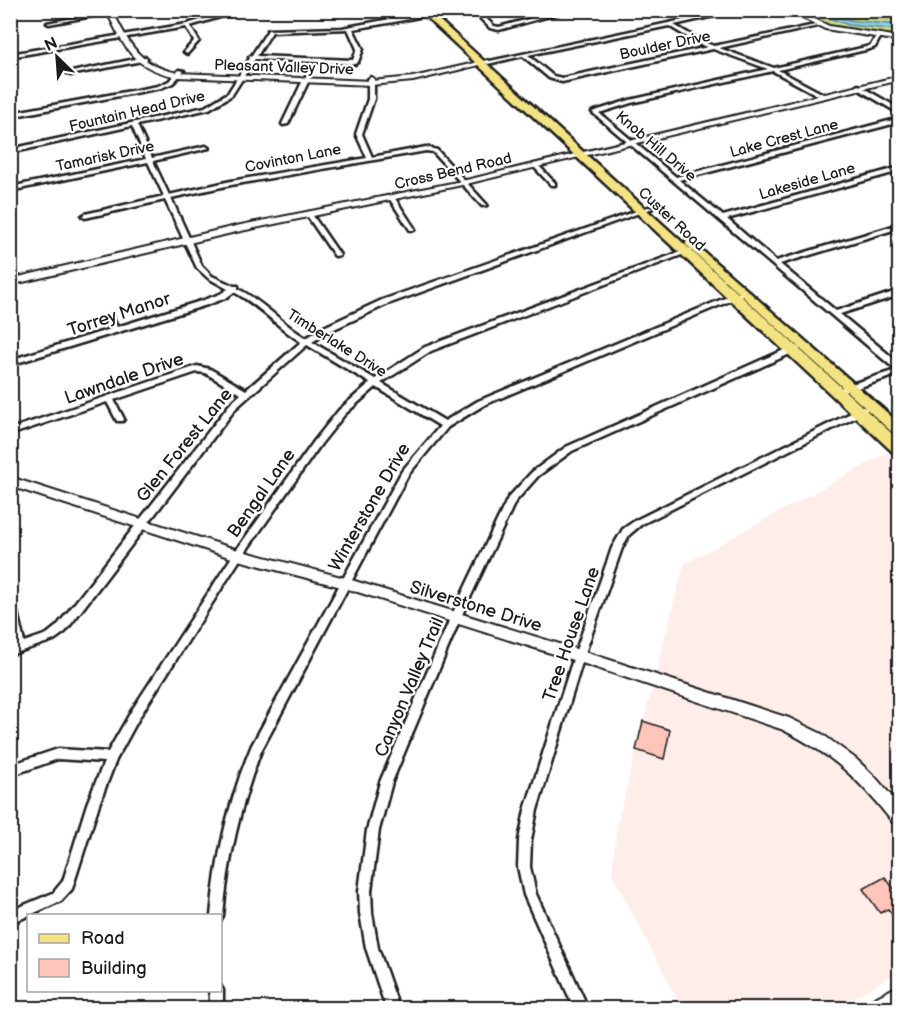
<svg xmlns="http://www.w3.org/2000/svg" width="910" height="1019" font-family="'Balsamiq Sans',sans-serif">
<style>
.built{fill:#ffedea}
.green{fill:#ccd78a;stroke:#747a53;stroke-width:1.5}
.water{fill:#89d1ea;stroke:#5d8998;stroke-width:1.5}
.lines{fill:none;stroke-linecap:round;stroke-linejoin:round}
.stream{stroke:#5d8998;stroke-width:1.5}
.building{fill:#ffc4ba;stroke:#1c1c1c;stroke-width:1.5}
.minor-casing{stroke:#1c1c1c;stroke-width:5}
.tertiary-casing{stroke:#1c1c1c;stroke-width:4}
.secondary-casing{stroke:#1c1c1c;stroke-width:4}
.primary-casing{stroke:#1c1c1c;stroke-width:5}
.minor{fill:#fff;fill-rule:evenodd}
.tertiary{fill:#fff;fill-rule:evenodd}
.secondary{fill:#fff;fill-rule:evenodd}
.primary{fill:#f4e382;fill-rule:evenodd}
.labels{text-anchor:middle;stroke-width:4.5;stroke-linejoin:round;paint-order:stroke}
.far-street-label{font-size:15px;fill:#1c1c1c;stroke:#fff}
.street-label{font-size:18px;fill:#1c1c1c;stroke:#fff}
</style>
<rect width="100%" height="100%" fill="#fff"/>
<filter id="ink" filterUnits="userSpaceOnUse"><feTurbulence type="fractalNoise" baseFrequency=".0167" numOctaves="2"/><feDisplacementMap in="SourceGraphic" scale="12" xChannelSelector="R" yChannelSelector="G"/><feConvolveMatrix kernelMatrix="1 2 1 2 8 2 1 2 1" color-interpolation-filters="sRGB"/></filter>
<g filter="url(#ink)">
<polygon class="built" points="890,451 900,460 899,971 836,1008 682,1008 612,874 617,825 684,564"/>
<polygon class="green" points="880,10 899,14 899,38 827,26 794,11"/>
<polygon class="water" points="809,11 855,21 899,25 899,30 849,25"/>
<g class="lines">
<polyline class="stream" points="154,17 181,10"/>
</g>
<g class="building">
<polygon points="643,721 670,730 664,759 636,750"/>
<polygon points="885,877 900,897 900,925 888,909 880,913 863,889"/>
</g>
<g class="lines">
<defs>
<g id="minor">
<polygon points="113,10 126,10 49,24 47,23"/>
<polygon points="234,10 243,10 190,26 199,41 187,54 184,52 194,41 186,27 10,57 10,54 187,24"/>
<path d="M381,10H386L394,18L440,10H453L394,22L353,29L363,49L358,62L355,64L255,59L232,95L209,109L137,125L152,158L206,146L209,148L153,161L169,195L231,181L367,158L356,134L368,99V79L371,77L374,79V99L362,134L372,157L426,147L437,150L487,205L482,206L433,152L426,151L231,185L171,198L202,266L212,276L234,286H238V289C264,302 282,324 306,338L326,326L382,300L648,207L653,208L388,304L332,330L312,342L375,379L425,347L688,249H692V251L431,351L381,383L445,421L478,401L737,293H740L744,295L484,405L448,427L408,475L261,751C240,805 228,859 223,916L220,921V916H211C216,857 229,799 252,745L402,471L440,426L376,387L345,414L321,444L241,558L140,716L116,760L99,804L72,889L61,901L10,924V911L53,893L63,881L87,804L104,762L58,759L10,776V765L58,749L108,752L132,710L235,552L315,440L339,410L370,383L307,345L236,408L65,632L54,640L10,655V646L14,645L10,627V599L13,600L15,603L24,642L47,634L57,626L230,404L241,394L205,373L197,372L114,400L124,419L123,421H117L107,402L10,435V429L197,366L210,369L246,390L301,342C277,327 259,305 234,292L226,298L207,305L10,365V360L111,329L105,318L106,316H112L117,327L201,301L220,294L228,289L208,278L197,268L165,200L85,218L82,216L85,214L164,196L148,162L10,191V187L146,159L132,126L10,153V149L205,107L228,93L250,58L249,57L252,55L268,30L342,28L390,19ZM348,29L357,49L353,60L257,56L272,32Z"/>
<polygon points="472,10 477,10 494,26 499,27 562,10 571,10 499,30 490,28"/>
<path d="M730,10H741L674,25L703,42L714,46L820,24V25L818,26L719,48L774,68L866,47L871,45L877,35L881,36L875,47L870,49L778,70L825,95V97H821L773,71L631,103L599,113L676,177L900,118V122L679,180L723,216L900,167V171L727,219L776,261L900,224V228L780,264L836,311L900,290V295L840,314L900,364V374L848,391H842L841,389L842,387L896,370L592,112L630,100L768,69L713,49L562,82L549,78L523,56L488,64L485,62ZM669,26L699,44L708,47L562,78L553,76L528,55Z"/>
<polygon points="145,57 147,58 147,60 70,75 67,73"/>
<polygon points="179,70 184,71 173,83 161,88 10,117 10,113 158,86 169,81"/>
<polygon points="307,76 310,78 288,124 283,125 282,124 304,78"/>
<polygon points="858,85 900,109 900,114 856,88 855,87"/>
<polygon points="534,165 538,165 555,183 555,185 551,185 534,167"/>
<polygon points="390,197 394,197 415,229 414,230 410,230 389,198"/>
<polygon points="309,212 311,213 340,255 339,256 335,256 334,255 306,214"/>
<polygon points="793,346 796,346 800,348 799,350 572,451 538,476 515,502 460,619 392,782 379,830 371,891 372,913 378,948 399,1008 386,1008 366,948 360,913 359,891 367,830 380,782 450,619 508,498 532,472 566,447"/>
<polygon points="863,407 866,408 867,410 866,412 642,524 629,535 622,548 584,656 537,810 531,840 530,867 536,894 588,1008 574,1008 524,895 518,867 519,840 525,810 574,656 612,548 623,529 636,520"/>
<polygon points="220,985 223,990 223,1008 211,1008 209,990 220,990"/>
</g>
<g id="tertiary">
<path d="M106,10H112C130,45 138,65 178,73L371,81L413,77L488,60L491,62L413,81L371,85L178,77C132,68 126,50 106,10Z"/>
<polygon points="787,10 796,10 829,26 900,37 900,41 825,29"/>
<polygon points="883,10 900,11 900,15 884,11"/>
<polygon points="900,76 900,80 462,185 236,232 10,285 10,279 236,226 462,181"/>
<path d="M10,477L238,550L345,578L579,650L789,718L822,734L856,759L876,778L900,806V827L894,824C858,778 834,755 781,729L579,662L345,588L238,560L10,486Z"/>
</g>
<polygon id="secondary" points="900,985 900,1006 895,1008 866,1008 869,1001"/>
<g id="primary">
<polygon points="419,10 428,10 900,441 900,455 895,454"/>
<polygon points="690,240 900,424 900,437 895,435 686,245 686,241"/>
</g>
</defs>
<use href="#minor" class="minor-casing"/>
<use href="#tertiary" class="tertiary-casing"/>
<use href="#secondary" class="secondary-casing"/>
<use href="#primary" class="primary-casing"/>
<use href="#minor" class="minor"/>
<use href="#tertiary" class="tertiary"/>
<use href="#secondary" class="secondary"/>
<use href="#primary" class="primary"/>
</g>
</g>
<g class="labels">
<g class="far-street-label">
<text transform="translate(665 45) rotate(-12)" y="5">Boulder Drive</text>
<text transform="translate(284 67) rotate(2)" y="5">Pleasant Valley Drive</text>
<text transform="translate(137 111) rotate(-13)" y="5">Fountain Head Drive</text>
<text transform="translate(784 138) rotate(-15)" y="5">Lake Crest Lane</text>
<text transform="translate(656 146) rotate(40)" y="5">Knob Hill Drive</text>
<text transform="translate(105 156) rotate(-12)" y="5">Tamarisk Drive</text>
<text transform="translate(293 158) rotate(-11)" y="5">Covinton Lane</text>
<text transform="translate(453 171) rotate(-13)" y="5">Cross Bend Road</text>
<text transform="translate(807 181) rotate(-16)" y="5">Lakeside Lane</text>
<text transform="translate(672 219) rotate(43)" y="5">Custer Road</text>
<text transform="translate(337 343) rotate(32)" y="5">Timberlake Drive</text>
</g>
<g class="street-label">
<text transform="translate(119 314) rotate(-18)" y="6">Torrey Manor</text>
<text transform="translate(124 378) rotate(-19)" y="6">Lawndale Drive</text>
<text transform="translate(184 445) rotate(-51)" y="6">Glen Forest Lane</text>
<text transform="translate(261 493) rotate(-55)" y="6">Bengal Lane</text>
<text transform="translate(369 507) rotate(-60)" y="6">Winterstone Drive</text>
<text transform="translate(476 606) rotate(17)" y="6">Silverstone Drive</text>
<text transform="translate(571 634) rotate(-71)" y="6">Tree House Lane</text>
<text transform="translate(409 687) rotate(-67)" y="6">Canyon Valley Trail</text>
</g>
</g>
<rect width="910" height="1019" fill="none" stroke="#fff" stroke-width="36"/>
<rect x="18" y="18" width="874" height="983" fill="none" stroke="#1c1c1c" stroke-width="2" filter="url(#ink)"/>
<rect x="27" y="914" width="195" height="78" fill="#ffffff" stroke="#a4a4a4" stroke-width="1.5"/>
<rect x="39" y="934" width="30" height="9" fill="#f4e382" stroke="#a4a4a4" stroke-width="1.5"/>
<text x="81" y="944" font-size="18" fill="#1c1c1c">Road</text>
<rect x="39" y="959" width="30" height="18" fill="#ffc4ba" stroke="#a4a4a4" stroke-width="1.5"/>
<text x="81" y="974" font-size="18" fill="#1c1c1c">Building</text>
<g transform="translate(57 57) rotate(335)" stroke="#ffffff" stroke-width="4.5" paint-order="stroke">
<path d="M0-4.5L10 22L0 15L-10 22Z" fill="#1c1c1c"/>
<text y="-9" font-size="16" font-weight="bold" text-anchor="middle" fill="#1c1c1c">N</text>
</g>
</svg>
